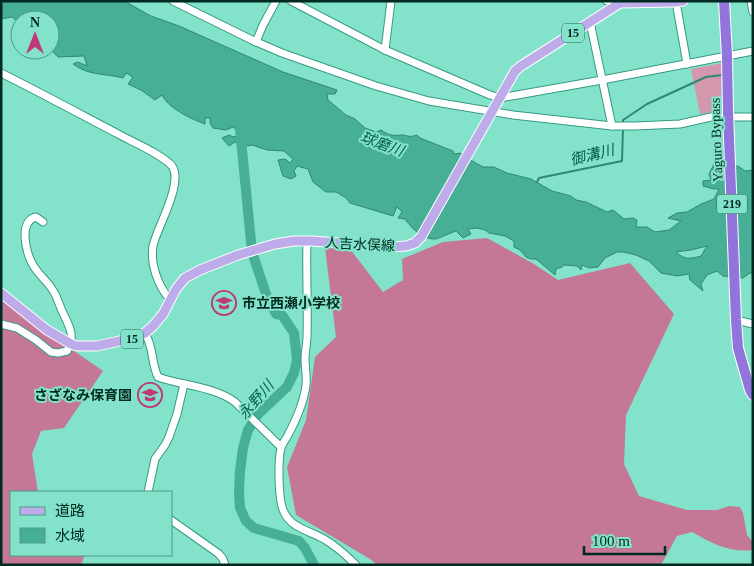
<svg xmlns="http://www.w3.org/2000/svg" width="754" height="566" font-family="'Times New Roman','Noto Sans JP',serif">
<style>
.green{fill:#d398ae}
.forest{fill:#c47796}
.water{fill:#46af96;stroke:#318773;fill-rule:evenodd}
.lines{fill:none;stroke-linecap:round;stroke-linejoin:round}
.stream{stroke:#318773;stroke-width:2}
.river{stroke:#46af96;stroke-width:10}
.minor-casing{stroke:#359a83;stroke-width:9}
.major-casing{stroke:#fff;stroke-width:11}
.highway-casing{stroke:#fff;stroke-width:12}
.minor{stroke:#fff;stroke-width:7}
.major{stroke:#beacea;stroke-width:9}
.highway{stroke:#9275dc;stroke-width:10}
.highway-bridge-casing{stroke:#fff;stroke-width:12;stroke-linecap:butt}
.highway-bridge{stroke:#9275dc;stroke-width:10}
.labels{text-anchor:middle;stroke-width:4;stroke-linejoin:round;paint-order:stroke}
.shield{fill:#83e3ca;stroke:#276254;stroke-width:1}
.shield-label{font-size:12px;font-weight:bold;fill:#002a21}
.street-label{font-size:14px;fill:#002a21;stroke:#83e3ca}
.poi-label{font-size:14px;font-weight:bold;fill:#002a21;stroke:#83e3ca;text-anchor:start}
.water-label{font-size:15px;font-style:italic;fill:#025d4d;stroke:#83e3ca}
</style>
<rect width="100%" height="100%" fill="#83e3ca"/>
<polygon class="green" points="722,63 721,111 700,114 691,69"/>
<g class="forest">
<path d="M487,238L534,264L558,280L630,263L674,314L626,415L624,464L639,496L687,510H717L729,506L740,507L743,513L747,535L753,542V550C730,553 711,543 692,532L677,536L661,565H377L370,559L296,515L287,467L306,420L315,357L336,337L325,248L350,249L383,292L403,280L402,259L443,242Z"/>
<polygon points="1,300 103,371 64,428 41,431 32,454 38,492 11,492 11,555 85,555 81,565 1,565"/>
</g>
<path class="water" d="M1,1H124L151,16L179,26L283,72L337,90L335,94H327L328,100L346,115L355,119L365,128L376,132L381,130C389,135 391,136 401,135C408,135 408,138 417,135L420,138L453,151L454,154L460,153L474,162L483,167H494L507,173L531,179L552,191L571,196L576,200L586,202L607,212L613,210L624,219L633,218L637,220L636,227H647L655,232L669,230L681,221L668,218L677,213L687,212L701,204L714,199L719,189H714L703,186V181L711,180L709,174L714,164L720,168L738,166L745,171L753,170V273H750L743,278L723,276L717,271L707,275L701,284L703,291L690,280L689,274L677,276L661,273L649,261L636,255L623,252H617L605,258L598,267L589,268L582,265L581,270L577,266L564,265L562,267L556,269L555,275L536,259H531L526,257L520,250L514,247V241L505,236L489,233L485,230L477,228L468,229L471,234L463,238L456,231C450,233 440,238 436,239C423,240 412,229 405,219L398,218L402,212L397,207L393,216L350,203L346,198L336,192H326L313,182L308,169L297,166L294,171L296,176L291,179L283,176L278,160L285,159L290,163L293,159L284,151L267,150L252,145L248,146L235,142L229,146L222,138L229,135L233,137L242,135L233,127L226,130L213,128L210,123V118H205V124C191,119 168,108 162,95L155,100L141,90L128,84L133,77L126,73L123,78C104,73 89,76 73,64L78,62L87,66L84,56L58,57L50,49V20H20V27L17,21L12,17L1,19ZM707,246L701,256C689,259 685,260 676,252L691,250Z"/>
<g class="lines">
<g class="stream">
<polyline points="623,123 623,120 647,104 706,77 722,75"/>
<polyline points="537,182 539,178 622,161 623,128"/>
</g>
<polyline class="river" points="240,129 252,252 267,297 276,314 282,315 294,333 297,360 294,373 287,387 258,414 248,430 243,448 240,471 239,491 240,508 246,521 254,528 299,541 305,548 314,565"/>
<defs>
<g id="minor">
<polyline points="173,1 254,41 282,53 376,86 429,101 513,115 612,126 635,126 680,124 711,117 753,117"/>
<polyline points="291,1 385,50 490,95 500,98 602,80 753,51"/>
<polyline points="607,1 620,3"/>
<polyline points="751,1 753,12"/>
<polyline points="676,2 687,64"/>
<polyline points="590,22 612,126"/>
<polyline points="256,42 263,25 276,1"/>
<polyline points="385,50 391,1"/>
<path d="M1,73C41,93 80,114 120,135C133,142 163,155 172,166C184,183 157,227 153,246C150,263 158,287 170,299"/>
<path d="M307,241C306,273 308,305 307,336C307,344 305,351 305,359C305,368 307,376 306,385C304,402 296,420 288,435C286,439 282,444 281,448C278,460 278,501 284,512C291,528 310,531 324,539C336,546 346,555 356,565"/>
<polyline points="736,320 753,324"/>
<path d="M1,324L17,328L36,340L51,352L58,353L67,351C76,335 69,326 62,311C59,304 57,296 52,289C47,281 38,274 33,265C26,254 18,221 36,217L43,222"/>
<path d="M145,333C154,348 151,363 158,377C183,386 213,386 235,402L281,447"/>
<polyline points="148,492 155,459 165,445 169,437 177,414 184,384"/>
<polyline points="171,520 219,554 223,559 225,565"/>
</g>
<polyline id="major" points="1,293 47,330 71,344 77,346 97,346 133,338 145,333 153,326 163,314 176,289 185,278 200,270 238,255 275,244 294,241 312,241 393,247 406,246 415,243 421,237 515,71 521,66 620,3 676,2 683,1"/>
<g id="highway">
<polyline points="724,1 727,56 728,112"/>
<polyline points="735,295 736,320 738,348 750,390 753,395"/>
</g>
</defs>
<use href="#minor" class="minor-casing"/>
<use href="#major" class="major-casing"/>
<use href="#highway" class="highway-casing"/>
<use href="#minor" class="minor"/>
<use href="#major" class="major"/>
<use href="#highway" class="highway"/>
<defs>
<polyline id="highway-bridge" points="728,112 735,295"/>
</defs>
<use href="#highway-bridge" class="highway-bridge-casing"/>
<use href="#highway-bridge" class="highway-bridge"/>
</g>
<defs>
<symbol id="school-ring" viewBox="-11 -11 22 22"><circle r="9.5" fill="#83e3ca" stroke="#bf387a" stroke-width="1.5"/><path d="M0-5L7-2L0 1L-7-2ZM-4 1L0 2.5L4 1V4Q0 6-4 4Z" fill="#bf387a"/></symbol>
</defs>
<g fill-rule="evenodd">
<use href="#school-ring" x="210" y="289" width="28" height="28"/>
<use href="#school-ring" x="136" y="381" width="28" height="28"/>
</g>
<g class="labels">
<g class="shield">
<rect x="562" y="23.5" width="22" height="19" rx="4"/>
<rect x="717" y="194.5" width="30" height="19" rx="4"/>
<rect x="121" y="329.5" width="22" height="19" rx="4"/>
</g>
<g class="shield-label">
<text x="573" y="37">15</text>
<text x="732" y="208">219</text>
<text x="132" y="343">15</text>
</g>
<g class="street-label">
<text transform="translate(716 140) rotate(-92)" y="5">Yaguro Bypass</text>
<text transform="translate(360 244) rotate(3)" y="5">人吉水俣線</text>
</g>
<g class="poi-label">
<text x="242" y="308">市立西瀬小学校</text>
<text x="132" y="400" text-anchor="end">さざなみ保育園</text>
</g>
<g class="water-label">
<text transform="translate(382 144) rotate(20)" y="5">球磨川</text>
<text transform="translate(592 155) rotate(-14)" y="5">御溝川</text>
<text transform="translate(256 400) rotate(-49)" y="5">永野川</text>
</g>
</g>
<rect width="754" height="566" fill="none" stroke="#002a21" stroke-width="5"/>
<rect x="10" y="491" width="162" height="65" fill="#83e3ca" stroke="#4f9986"/>
<rect x="20" y="507" width="25" height="8" fill="#beacea" stroke="#4f9986"/>
<text x="55" y="516" font-size="15" fill="#002a21">道路</text>
<rect x="20" y="528" width="25" height="15" fill="#46af96" stroke="#4f9986"/>
<text x="55" y="541" font-size="15" fill="#002a21">水域</text>
<g transform="translate(35 35)"><circle r="24" fill="#83e3ca" stroke="#4f9986"/>
<path d="M0-4L9 19L0 12L-9 19Z" fill="#bf387a"/>
<text y="-8" font-size="14" font-weight="bold" text-anchor="middle" fill="#002a21">N</text>
</g>
<path d="M584 546v8h81v-8" fill="none" stroke="#002a21" stroke-width="2.5"/>
<text x="592" y="546" font-size="15" fill="#002a21" stroke="#83e3ca" stroke-width="4" paint-order="stroke">100 m</text>
</svg>
